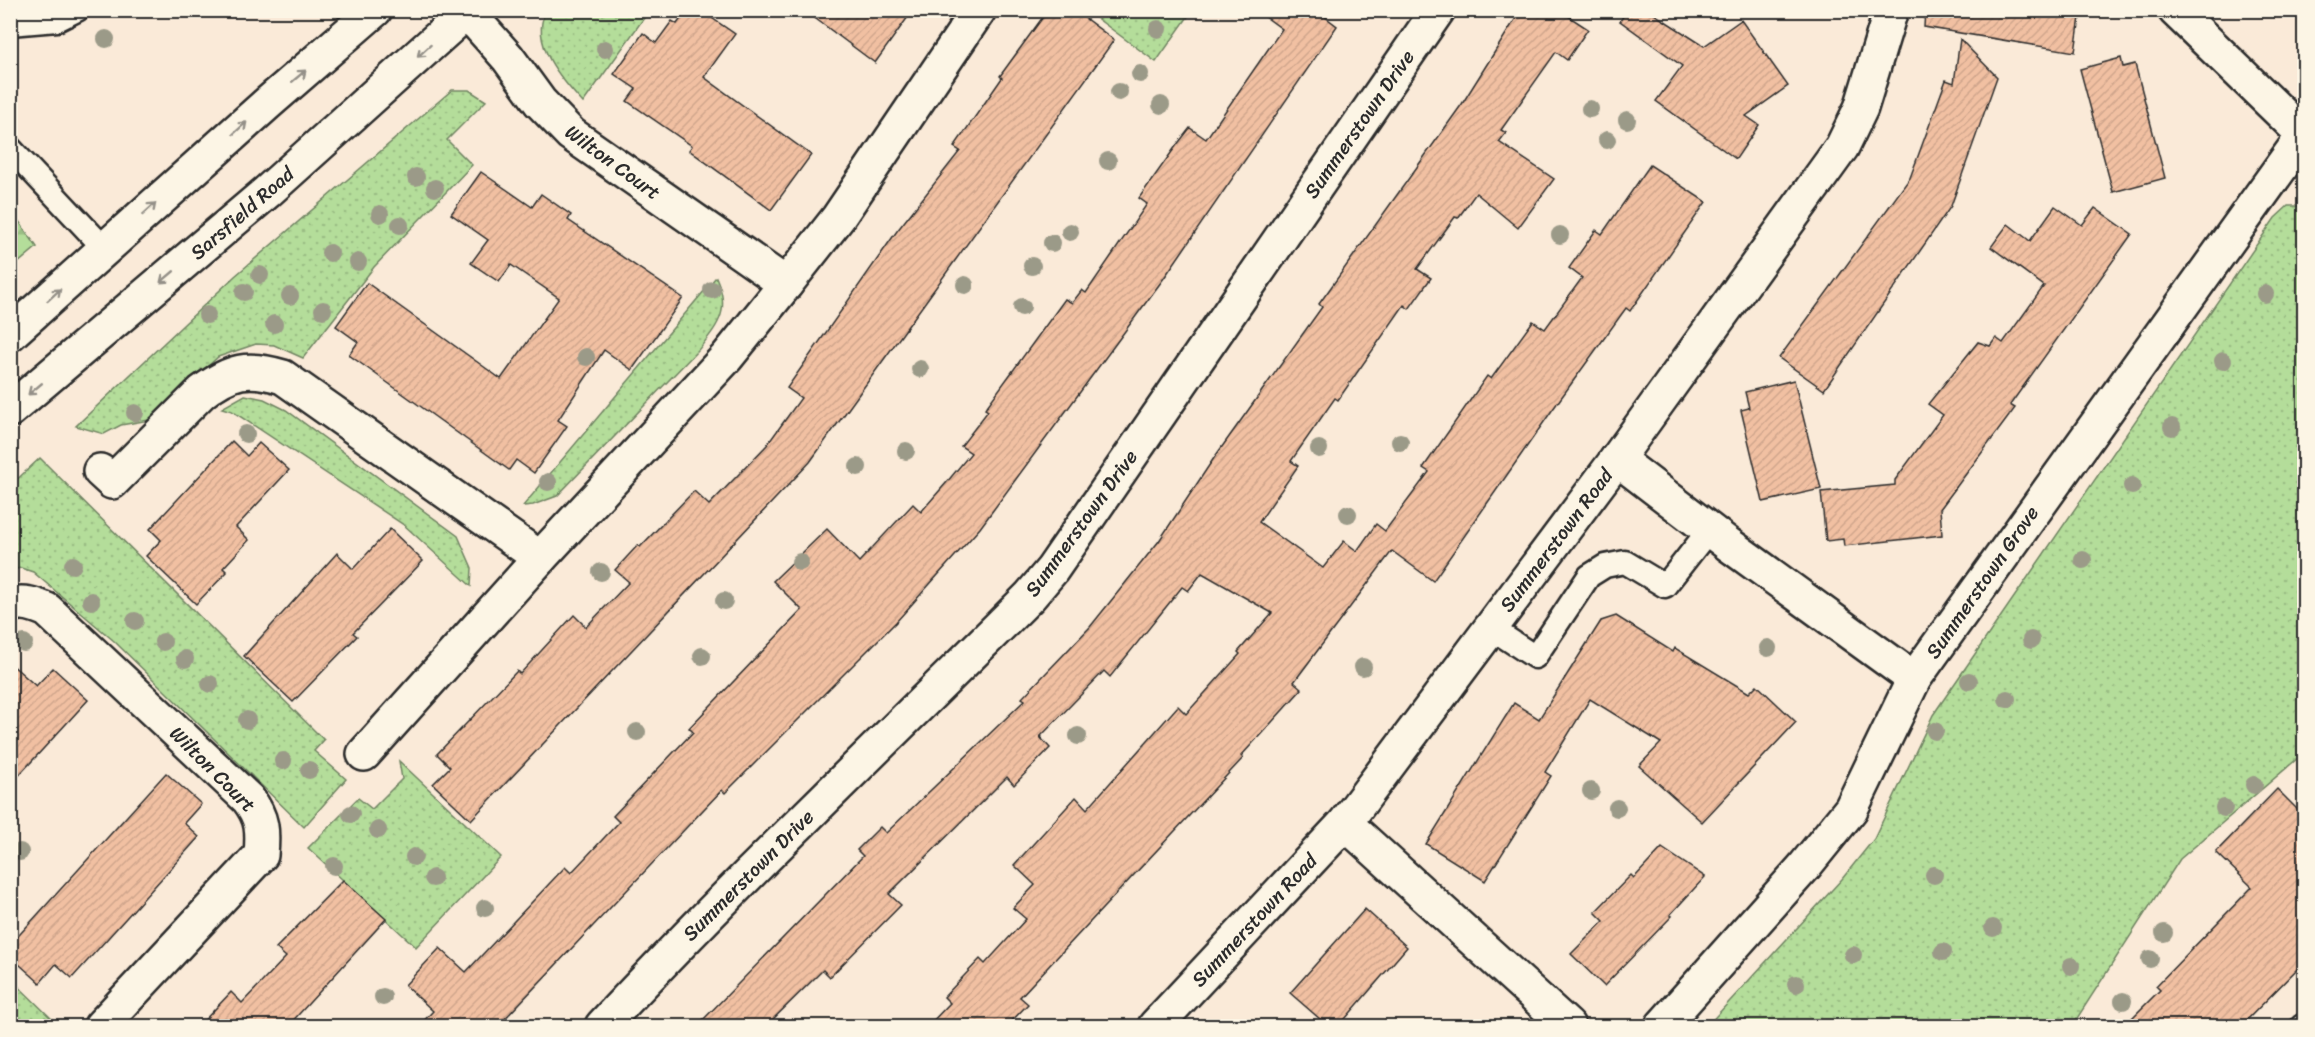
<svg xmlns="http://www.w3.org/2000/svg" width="2315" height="1037" font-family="Sriracha,sans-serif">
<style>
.green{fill:url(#green-dots);stroke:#708462;stroke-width:1.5}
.forest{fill:url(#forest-firs);stroke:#708462;stroke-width:1.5}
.building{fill:url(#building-hatch);stroke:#2b2b2b;stroke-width:1.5}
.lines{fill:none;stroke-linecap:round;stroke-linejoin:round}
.service-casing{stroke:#2b2b2b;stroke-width:27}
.minor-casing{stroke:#2b2b2b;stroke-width:38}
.secondary-casing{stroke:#2b2b2b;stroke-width:38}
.service{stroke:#fcf5e5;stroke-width:22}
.minor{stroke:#fcf5e5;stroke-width:33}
.secondary{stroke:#fcf5e5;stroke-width:33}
.tree{fill:#9b9a88}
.oneway{stroke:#949088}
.labels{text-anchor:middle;stroke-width:4.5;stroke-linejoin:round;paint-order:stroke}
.street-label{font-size:20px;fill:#2b2b2b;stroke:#fcf5e5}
</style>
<defs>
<pattern id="green-dots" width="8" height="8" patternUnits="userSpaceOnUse" patternTransform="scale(1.5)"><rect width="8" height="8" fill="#b4dd9a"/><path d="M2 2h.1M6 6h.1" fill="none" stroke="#9bbe85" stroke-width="1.8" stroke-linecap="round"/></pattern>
<pattern id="forest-firs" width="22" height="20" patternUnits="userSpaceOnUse" patternTransform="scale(1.5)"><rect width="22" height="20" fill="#b4dd9a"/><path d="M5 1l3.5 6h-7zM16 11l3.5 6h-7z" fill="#9bbe85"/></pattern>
<pattern id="building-hatch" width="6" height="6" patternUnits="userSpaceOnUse" patternTransform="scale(1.5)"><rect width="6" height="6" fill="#f1c0a2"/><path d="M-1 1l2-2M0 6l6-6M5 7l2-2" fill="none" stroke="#cfa58c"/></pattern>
</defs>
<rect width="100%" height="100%" fill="#faead8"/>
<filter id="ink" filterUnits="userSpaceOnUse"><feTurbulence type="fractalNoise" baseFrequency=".0167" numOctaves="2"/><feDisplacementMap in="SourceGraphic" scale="12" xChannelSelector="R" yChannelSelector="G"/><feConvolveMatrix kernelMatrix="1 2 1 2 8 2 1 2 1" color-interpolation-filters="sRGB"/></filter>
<g filter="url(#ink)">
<g class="green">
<path d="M546,11V10L649,11L583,103C562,80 529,43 546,11Z"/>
<polygon points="1087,11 1192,11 1156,62"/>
<polygon points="452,90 469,90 486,101 447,140 472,165 374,267 303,358 274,345 256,344 218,357 149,420 121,425 104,434 76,426 235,276"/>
<polygon points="2288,206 2304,206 2304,753 2180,859 2072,1026 1707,1026 1842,879 1874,839 1933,715 2275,218"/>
<path d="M716,277C731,310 719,324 699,349L557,496L533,505L523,506Z"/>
<polygon points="245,395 264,399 286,410 458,536 472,568 471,586 404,525 232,411 222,408"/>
<polygon points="40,458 324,740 314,751 346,779 304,827 114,641 33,572 21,568 11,570 11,485"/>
<polygon points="399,761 501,857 416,947 308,848 358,798 372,809 402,779"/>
<polygon points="11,979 55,1022 51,1026 11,1026"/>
</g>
<polygon class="forest" points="11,210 37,247 11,269 10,269"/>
<g class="building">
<polygon points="687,10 700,10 735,34 704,77 811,155 771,210 689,150 692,146 627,101 636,89 614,74 643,33 656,43 672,21 677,24"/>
<polygon points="804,10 913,10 875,63"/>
<polygon points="1048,10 1074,10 1114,40 810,462 471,820 433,784 450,767 437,754 517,671 520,674 574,615 586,627 629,582 615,570 638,545 640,547 694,491 709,505 767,445 801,398 787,388 897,231 960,151 954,147 1002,78 1000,76"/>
<polygon points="1256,10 1316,10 1337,26 1164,278 980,528 896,622 725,793 722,790 498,1026 419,1026 433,1011 405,985 440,948 466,972 565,867 571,873 619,822 613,816 693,732 689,728 802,610 773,581 827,529 859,562 913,504 921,512 947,482 971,453 961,446 988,411 985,409 1065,299 1072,303 1082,290 1086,293 1147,204 1139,198 1176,146 1190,128 1206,139 1282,29"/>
<polygon points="1521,10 1559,10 1588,29 1567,60 1556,52 1501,130 1506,133 1499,142 1554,179 1518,228 1476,193 1458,218 1455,217 1417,269 1431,278 1409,309 1404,305 1338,400 1335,398 1291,461 1298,466 1259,522 1323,568 1344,541 1357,551 1376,524 1385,531 1429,472 1423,468 1487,376 1491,379 1533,321 1545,329 1582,278 1569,268 1596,230 1602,234 1650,165 1706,202 1630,311 1626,308 1553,409 1433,581 1392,551 1294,682 1302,689 1241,756 1243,758 1020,997 1028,1004 1007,1026 928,1026 950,1003 944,997 980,959 985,964 1026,919 1013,908 1035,885 1014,865 1076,797 1087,809 1178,706 1186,714 1240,654 1238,652 1272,613 1202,573 1188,591 1182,587 1110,677 1104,671 1040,737 1050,748 1014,785 1007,777 889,894 901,905 830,977 823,970 766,1026 697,1026 863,856 857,850 880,827 886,833 1025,700 1022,698 1090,627 1159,541 1214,458 1322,307 1319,304 1462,104"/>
<polygon points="1627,10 1648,10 1704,46 1741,20 1788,86 1746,116 1759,125 1736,159 1656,101 1682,66 1620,21"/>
<polygon points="1925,10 2081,10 2075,52 1924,27"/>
<polygon points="1960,39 1997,77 1951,206 1824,390 1779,358 1910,178 1946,80 1954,83"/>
<polygon points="2121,58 2123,67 2135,64 2165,178 2113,192 2080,69"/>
<polygon points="481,172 532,207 541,194 571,215 568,220 683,298 632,370 604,350 558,420 567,426 534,473 516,460 509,470 363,365 349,355 358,342 336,326 367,283 501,379 559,298 511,265 499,282 471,263 488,240 451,214"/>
<polygon points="2055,206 2082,225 2095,208 2132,234 2010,405 2015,408 1940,509 1942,535 1844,546 1843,539 1826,541 1821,492 1895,485 1895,480 1943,415 1928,404 1978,342 1990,346 1996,338 2003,343 2044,286 1991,247 2008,224 2030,241"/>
<polygon points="1794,380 1821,489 1763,502 1741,410 1749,408 1745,392"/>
<polygon points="232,441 247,456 259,443 289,470 236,527 249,540 223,568 227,572 196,604 146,556 161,540 150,529"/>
<polygon points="390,529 423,561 353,633 357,636 293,702 244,656 337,553 353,569"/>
<polygon points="1616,616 1673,652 1675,648 1749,693 1757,685 1796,722 1702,822 1639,766 1661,743 1590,699 1545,772 1551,776 1485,881 1426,844 1514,703 1539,719 1601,621"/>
<polygon points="10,663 36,686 53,668 88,700 10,785"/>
<polygon points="166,773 201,804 184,823 199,837 72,978 56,964 40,983 10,956 10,945"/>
<polygon points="2277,789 2304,816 2304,962 2241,1026 2124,1026 2160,990 2156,986 2252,887 2216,852"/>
<polygon points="1662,848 1705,877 1670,915 1672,916 1604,986 1571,954 1604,921 1595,912 1631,875 1634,878"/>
<polygon points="343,880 386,919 288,1026 199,1026 231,992 242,1003 286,957 276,948"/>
<polygon points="1365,909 1407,947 1339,1026 1328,1026 1290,993"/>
</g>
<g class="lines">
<defs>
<g id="service">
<polyline points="10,24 57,20 77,10"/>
<polyline points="10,148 105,249"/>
<polyline points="1491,628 1535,657 1589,576 1605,566 1625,562 1665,586 1709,530"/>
<polyline points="2302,1026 2304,1025"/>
</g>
<g id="minor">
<polyline points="2175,10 2304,135"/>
<polyline points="467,12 508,58 540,102 571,134 786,284 838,218 979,10"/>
<polyline points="1617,459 1728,544 1914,679"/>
<path d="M100,471L112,482L202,392C231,370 248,366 283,377L540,558L727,357L786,284"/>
<path d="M10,605C23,600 35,605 47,610L248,799C263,818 263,832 261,855L101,1026"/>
<polyline points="364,754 540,558"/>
<polyline points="1345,823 1568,1026"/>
<path d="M602,1026C740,878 887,739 1030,596L1052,570L1438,10"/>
<polyline points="1155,1026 1345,823 1617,459 1842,147 1861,108 1891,10"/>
<polyline points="1662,1026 1804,867 1851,809 1914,679 2304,135"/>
</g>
<g id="secondary">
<polyline points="10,334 269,102 375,10"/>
<polyline points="10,410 267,192 469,10"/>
</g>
</defs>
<use href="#service" class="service-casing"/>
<use href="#minor" class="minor-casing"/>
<use href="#secondary" class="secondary-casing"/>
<use href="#service" class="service"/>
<use href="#minor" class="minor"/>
<use href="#secondary" class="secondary"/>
</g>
<g class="tree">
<circle cx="1158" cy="29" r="9"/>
<circle cx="106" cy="39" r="9"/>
<circle cx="605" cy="49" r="9"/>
<circle cx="1140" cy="74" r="9"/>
<circle cx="1119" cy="92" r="9"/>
<circle cx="1161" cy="105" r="9"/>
<circle cx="1590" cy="109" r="9"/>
<circle cx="1627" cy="120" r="9"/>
<circle cx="1607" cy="140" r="9"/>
<circle cx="1108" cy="161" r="9"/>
<circle cx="416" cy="177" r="9"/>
<circle cx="435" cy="188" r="9"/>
<circle cx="380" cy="214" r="9"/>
<circle cx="400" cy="225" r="9"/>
<circle cx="1070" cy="232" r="9"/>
<circle cx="1560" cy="235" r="9"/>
<circle cx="1052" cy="243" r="9"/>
<circle cx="330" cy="253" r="9"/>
<circle cx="358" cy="262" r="9"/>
<circle cx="1032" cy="266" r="9"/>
<circle cx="260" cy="275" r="9"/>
<circle cx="965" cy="285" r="9"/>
<circle cx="712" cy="290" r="9"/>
<circle cx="244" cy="292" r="9"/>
<circle cx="2265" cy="294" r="9"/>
<circle cx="290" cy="296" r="9"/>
<circle cx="1022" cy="307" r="9"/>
<circle cx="323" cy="310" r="9"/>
<circle cx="207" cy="315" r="9"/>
<circle cx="274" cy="324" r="9"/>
<circle cx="586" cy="357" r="9"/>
<circle cx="2223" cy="361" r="9"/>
<circle cx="920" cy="369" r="9"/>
<circle cx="135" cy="413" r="9"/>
<circle cx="2172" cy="427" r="9"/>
<circle cx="246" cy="434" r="9"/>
<circle cx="1400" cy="442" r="9"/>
<circle cx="1319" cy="449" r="9"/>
<circle cx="906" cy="451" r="9"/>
<circle cx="858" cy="467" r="9"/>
<circle cx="548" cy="482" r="9"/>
<circle cx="2132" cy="486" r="9"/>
<circle cx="1348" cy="514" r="9"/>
<circle cx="2083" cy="560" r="9"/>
<circle cx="800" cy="562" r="9"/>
<circle cx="73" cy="565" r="9"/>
<circle cx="601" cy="572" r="9"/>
<circle cx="91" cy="601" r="9"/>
<circle cx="724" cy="601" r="9"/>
<circle cx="135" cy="621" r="9"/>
<circle cx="2031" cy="640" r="9"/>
<circle cx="163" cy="642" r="9"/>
<circle cx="24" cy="643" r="9"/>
<circle cx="1768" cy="648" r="9"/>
<circle cx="702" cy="656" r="9"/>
<circle cx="185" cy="659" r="9"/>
<circle cx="1363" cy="667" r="9"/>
<circle cx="1969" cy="681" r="9"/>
<circle cx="210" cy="684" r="9"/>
<circle cx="2007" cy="699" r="9"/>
<circle cx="247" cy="720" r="9"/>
<circle cx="1935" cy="731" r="9"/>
<circle cx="637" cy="732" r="9"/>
<circle cx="1078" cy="736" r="9"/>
<circle cx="283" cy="761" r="9"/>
<circle cx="309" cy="770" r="9"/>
<circle cx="2254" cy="785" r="9"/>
<circle cx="1591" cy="791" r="9"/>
<circle cx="1617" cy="808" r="9"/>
<circle cx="2224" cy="808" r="9"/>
<circle cx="351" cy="814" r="9"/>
<circle cx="378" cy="830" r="9"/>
<circle cx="20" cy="852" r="9"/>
<circle cx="414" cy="857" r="9"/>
<circle cx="334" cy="866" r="9"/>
<circle cx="1934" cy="875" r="9"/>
<circle cx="433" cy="878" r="9"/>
<circle cx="485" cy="908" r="9"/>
<circle cx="1993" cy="928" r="9"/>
<circle cx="2164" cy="933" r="9"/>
<circle cx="1943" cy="952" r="9"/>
<circle cx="1853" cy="955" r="9"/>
<circle cx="2150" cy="959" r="9"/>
<circle cx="2071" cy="966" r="9"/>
<circle cx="1796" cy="984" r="9"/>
<circle cx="383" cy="997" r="9"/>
<circle cx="2123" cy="1001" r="9"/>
</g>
<defs><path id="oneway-shaft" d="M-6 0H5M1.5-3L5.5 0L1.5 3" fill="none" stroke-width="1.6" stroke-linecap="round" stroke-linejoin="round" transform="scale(1.5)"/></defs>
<g class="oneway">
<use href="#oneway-shaft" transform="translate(424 51) rotate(138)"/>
<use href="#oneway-shaft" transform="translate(299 76) rotate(-40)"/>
<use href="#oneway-shaft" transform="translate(240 128) rotate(-42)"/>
<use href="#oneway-shaft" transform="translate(149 209) rotate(-42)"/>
<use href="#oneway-shaft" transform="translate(167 277) rotate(140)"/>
<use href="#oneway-shaft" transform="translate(54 295) rotate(-42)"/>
<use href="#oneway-shaft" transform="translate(35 389) rotate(140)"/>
</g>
</g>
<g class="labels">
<g class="street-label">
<text transform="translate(1359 124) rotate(-55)" y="7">Summerstown Drive</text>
<text transform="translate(613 162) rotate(36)" y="7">Wilton Court</text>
<text transform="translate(242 213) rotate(-41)" y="7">Sarsfield Road</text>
<text transform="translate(1081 523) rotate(-54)" y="7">Summerstown Drive</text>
<text transform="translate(1556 540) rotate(-53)" y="7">Summerstown Road</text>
<text transform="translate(1982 582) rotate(-55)" y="7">Summerstown Grove</text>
<text transform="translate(213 769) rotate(45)" y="7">Wilton Court</text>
<text transform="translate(748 875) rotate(-45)" y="7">Summerstown Drive</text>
<text transform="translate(1254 920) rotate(-47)" y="7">Summerstown Road</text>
</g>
</g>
<rect width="2315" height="1037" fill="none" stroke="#fcf5e5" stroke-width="36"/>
<rect x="18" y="18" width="2279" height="1001" fill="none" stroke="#2b2b2b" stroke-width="2" filter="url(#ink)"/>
</svg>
